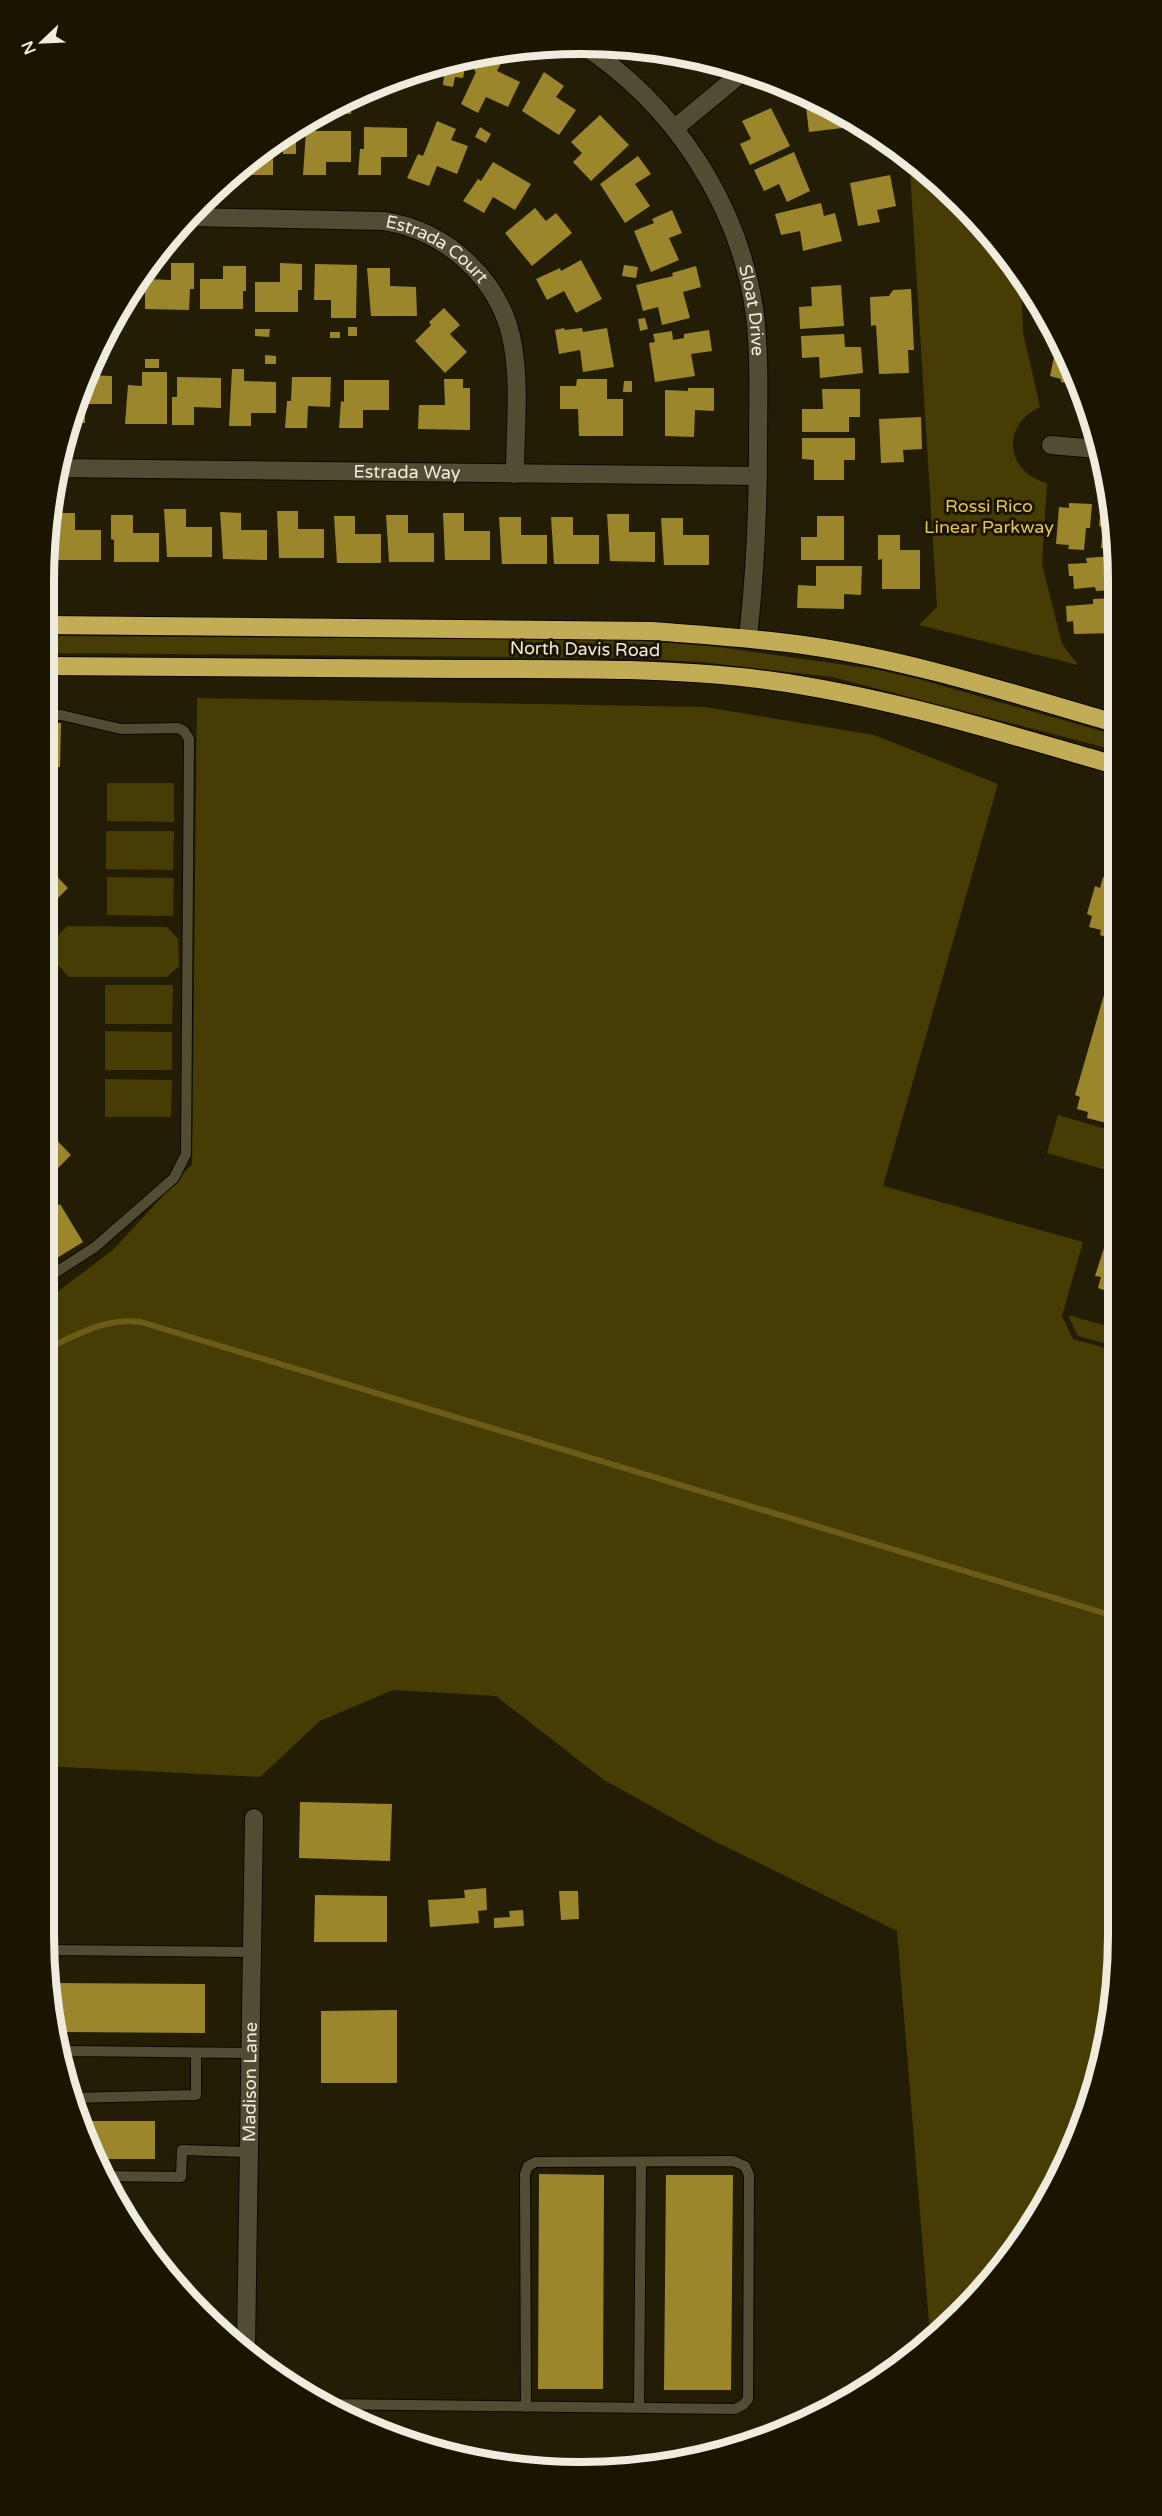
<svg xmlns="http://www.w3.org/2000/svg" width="1162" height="2516" font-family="'Varela Round',sans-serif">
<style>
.green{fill:#483c05}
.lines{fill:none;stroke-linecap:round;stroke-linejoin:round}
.stream{stroke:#6d5c17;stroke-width:6}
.building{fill:#9c862c}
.lane-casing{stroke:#0d0700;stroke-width:12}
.street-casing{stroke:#0d0700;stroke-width:20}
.highway-casing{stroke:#0d0700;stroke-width:20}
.lane{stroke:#524c33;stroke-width:10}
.street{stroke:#524c33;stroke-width:18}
.highway{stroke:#c3ac56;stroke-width:18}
.labels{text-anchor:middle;stroke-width:6;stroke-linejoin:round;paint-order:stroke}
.street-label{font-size:18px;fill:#efebdd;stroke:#1a1400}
.park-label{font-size:18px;fill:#e4c54e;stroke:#1a1400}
.rim{fill:none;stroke:#efebdd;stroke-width:8}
</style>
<rect width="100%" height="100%" fill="#231d06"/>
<g class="green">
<path d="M909,155L1007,254L1021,278L1023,332L1040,407C1000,426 1006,472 1047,483L1042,564L1062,644L1078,665L919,625L937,607Z"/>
<polygon points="44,636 631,640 718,647 874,669 918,679 1115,735 1115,750 832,677 702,662 631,658 44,653"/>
<polygon points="197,698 705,707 874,735 998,784 883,1186 1083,1242 1062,1316 1073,1339 1117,1351 1118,1935 1108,2040 1078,2140 985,2290 930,2335 897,1931 714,1841 604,1780 496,1696 393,1690 320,1721 260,1777 44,1766 44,1302 114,1249 192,1164"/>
<polygon points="107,783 174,783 174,822 107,821"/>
<polygon points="106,831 174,831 173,870 106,869"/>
<polygon points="107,877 174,878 173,916 107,915"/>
<polygon points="67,926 167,927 178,939 179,966 167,977 69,977 58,965 58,936"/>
<polygon points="1114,945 1115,974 1113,981 1104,978"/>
<polygon points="105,985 173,985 172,1024 105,1024"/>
<polygon points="105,1031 172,1032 172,1070 105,1070"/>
<polygon points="105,1079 172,1080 171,1117 105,1117"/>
<polygon points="1058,1115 1116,1132 1116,1160 1113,1172 1047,1153"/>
<polygon points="1068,1315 1117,1329 1117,1347 1078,1336"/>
</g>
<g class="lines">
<path class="stream" d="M44,1350C76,1336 104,1317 141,1322L1117,1617"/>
</g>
<g class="building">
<polygon points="498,52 505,55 497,71 520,82 508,107 486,97 478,113 461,104 476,72 474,70 482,53"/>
<polygon points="664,52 673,53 678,53 674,59"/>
<polygon points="467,57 463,78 455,77 453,87 443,85 444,75 420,71"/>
<polygon points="544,72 564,86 556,97 576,110 559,135 522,111"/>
<polygon points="352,97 351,114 337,113 337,105"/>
<polygon points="818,103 850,121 851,127 809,132 806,107"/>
<polygon points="771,108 790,146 750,165 740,144 751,139 742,121"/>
<polygon points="600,115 629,145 591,181 573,162 582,153 571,142"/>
<polygon points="437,121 456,129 451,140 468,146 457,174 437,166 429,186 407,178 418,154 423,156"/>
<polygon points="296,127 296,154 283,154 283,150 273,150 273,175 250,175 252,159 282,134"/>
<polygon points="364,127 407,128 407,157 381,157 381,175 358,175 360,149 364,149"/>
<polygon points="480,127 491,134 486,143 475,137"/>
<polygon points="863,128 867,131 878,137 864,139"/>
<polygon points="306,131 351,131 351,162 326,162 326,175 303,175"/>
<polygon points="794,152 810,191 787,202 779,184 764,191 754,170"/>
<polygon points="638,156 651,174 635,184 650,206 625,223 600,184"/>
<polygon points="493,162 531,184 515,210 493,197 484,213 463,201 478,179 481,181"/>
<polygon points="890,175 896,206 877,210 880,222 858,226 850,183"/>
<polygon points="821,203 824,216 835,213 842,241 803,251 800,231 781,235 775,214"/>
<polygon points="535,208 546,221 556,213 572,233 532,266 505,233"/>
<polygon points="672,210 682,233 669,238 679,260 651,272 634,231 654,223 652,219"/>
<polygon points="581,260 602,299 576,313 564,291 547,300 536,279 560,268 561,271"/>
<polygon points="171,263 194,263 194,289 190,289 189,310 145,309 145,279 171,280"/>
<polygon points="280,263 302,264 302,290 298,290 298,312 255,312 255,282 280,282"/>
<polygon points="315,264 357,265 356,318 331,318 331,300 314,300"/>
<polygon points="624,265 638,267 636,278 622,276"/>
<polygon points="223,266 246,266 246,291 243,291 243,309 200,309 200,279 223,279"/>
<polygon points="696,266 701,287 683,292 690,318 662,325 658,307 643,311 636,285 673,276 672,273"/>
<polygon points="367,268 390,268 390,286 416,287 417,316 371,316"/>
<polygon points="841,285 844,326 800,329 799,307 812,306 811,287"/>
<polygon points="911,289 914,350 908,350 909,373 879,374 876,325 871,326 870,297 889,296 893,290"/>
<polygon points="129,292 129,313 118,313"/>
<polygon points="1032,297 1040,309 1032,309"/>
<polygon points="444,308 460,325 450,334 467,352 445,373 415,341 431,325 429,322"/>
<polygon points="645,318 648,329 640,331 638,319"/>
<rect x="348" y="327" width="9" height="9"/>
<polygon points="564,328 565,330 582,328 583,332 607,328 614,367 583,372 580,350 559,354 555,330"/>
<polygon points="255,329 270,329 269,337 255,336"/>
<polygon points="709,330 712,351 691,354 695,376 655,382 649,343 655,342 653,334 672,331 673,340 684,338 684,334"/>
<rect x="330" y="332" width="10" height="6"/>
<polygon points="844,334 845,347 861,347 863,373 820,378 819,357 802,358 801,336"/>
<polygon points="1060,345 1077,375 1081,387 1061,382 1061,379 1050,376 1054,357 1057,358"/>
<polygon points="265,355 276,356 276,364 265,364"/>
<rect x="145" y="359" width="14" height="9"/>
<polygon points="232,369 244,369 244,381 276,382 276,413 251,413 251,426 229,426"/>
<polygon points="142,372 167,372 167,424 125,424 128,385 142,386"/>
<polygon points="85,375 112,376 112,404 85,404 85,423 70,422"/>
<polygon points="177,377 221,378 221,408 194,407 194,425 172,425 172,397 177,397"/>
<polygon points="292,377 331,377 330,407 308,406 307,428 285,428 287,401 291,401"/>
<polygon points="444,379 463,379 463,388 470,388 470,430 418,429 419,405 445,405"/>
<polygon points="577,379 607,379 607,399 623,399 623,436 579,436 578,409 560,409 560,386 576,386"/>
<polygon points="344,380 389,380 389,410 363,410 363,428 339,428 341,401 344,402"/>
<polygon points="624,381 632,381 632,392 623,392"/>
<polygon points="688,388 714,388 714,411 695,410 694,437 665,436 665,390 688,391"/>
<polygon points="822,389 860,389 860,417 849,417 849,432 802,432 802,409 823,409"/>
<polygon points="921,417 922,449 903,450 904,462 881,463 879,419"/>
<polygon points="802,438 855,438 855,460 844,460 844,480 814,480 814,460 802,459"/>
<polygon points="1102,501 1112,502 1114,511 1114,549 1101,548 1103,527 1099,526"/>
<polygon points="1069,503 1092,504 1090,528 1086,528 1084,550 1068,549 1069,545 1056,544 1059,507 1069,508"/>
<polygon points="164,509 186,509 186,527 212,527 212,557 167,557"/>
<polygon points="277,511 298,511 298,529 324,529 324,558 279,558"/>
<polygon points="220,512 241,513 241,530 267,530 267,560 223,559"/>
<polygon points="53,513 75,513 75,530 101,530 101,560 56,560"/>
<polygon points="443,513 464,513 464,531 490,531 490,560 445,560"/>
<polygon points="607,514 629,514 629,532 655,532 655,562 610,561"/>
<polygon points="111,515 133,515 133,533 159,533 159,562 114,562 114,540 111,539"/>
<polygon points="386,515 408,515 408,533 434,533 434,562 389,562"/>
<polygon points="334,516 355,516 355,534 381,534 381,563 337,563"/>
<polygon points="817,516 844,516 844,560 801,560 801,537 817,537"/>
<polygon points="499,517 521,517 521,535 547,535 547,564 502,564"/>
<polygon points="551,517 573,517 573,535 599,535 599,564 554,564"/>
<polygon points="661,518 683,518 683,535 709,535 709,565 664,565"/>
<polygon points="878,535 900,535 900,550 920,550 920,589 882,589 882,559 878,560"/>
<polygon points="1113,556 1114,577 1111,578 1112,590 1096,591 1095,587 1074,589 1073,576 1069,576 1068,564 1087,563 1086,558"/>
<polygon points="816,566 862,566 861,595 844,594 844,609 797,608 798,585 816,586"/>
<polygon points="1114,598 1114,633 1074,634 1073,621 1067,622 1066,606 1093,604 1093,599"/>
<polygon points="44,723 61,723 60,767 44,767"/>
<polygon points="44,863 68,888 44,912"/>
<polygon points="1103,877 1115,880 1115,940 1100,935 1101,930 1089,927 1092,916 1087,914 1095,886 1100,888"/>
<polygon points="1115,978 1116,1120 1114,1125 1087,1118 1088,1112 1077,1109 1080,1097 1075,1095 1108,981 1113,983"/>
<polygon points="44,1010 48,1010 47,1032 44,1032"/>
<polygon points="44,1127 71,1155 44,1182"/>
<polygon points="60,1204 83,1242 44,1266 44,1215"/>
<polygon points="1112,1238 1116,1239 1116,1299 1109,1297 1110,1292 1098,1288 1101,1277 1095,1276 1104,1248 1109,1249"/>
<polygon points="300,1802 392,1804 390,1861 299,1858"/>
<polygon points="486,1888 487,1910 478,1911 479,1923 430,1927 428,1900 465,1898 464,1890"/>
<polygon points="559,1891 578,1891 579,1919 561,1920"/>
<polygon points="315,1895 387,1896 387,1942 314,1942"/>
<polygon points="523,1910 524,1926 494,1928 494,1918 510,1917 509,1911"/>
<polygon points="51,1983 205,1984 205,2033 59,2032"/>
<polygon points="397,2010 397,2083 321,2083 321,2011"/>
<polygon points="86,2121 155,2121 155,2159 95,2159 86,2139"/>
<polygon points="539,2174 604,2175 603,2389 538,2389"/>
<polygon points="666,2175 733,2175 731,2390 664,2390"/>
</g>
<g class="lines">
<defs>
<g id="lane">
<polyline points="44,1280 95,1247 174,1178 186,1154 189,739 184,731 178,728 121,729 61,715 44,715"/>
<polyline points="46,1950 251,1952"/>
<polyline points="63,2054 69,2051 249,2053"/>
<polyline points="70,2098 196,2095 196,2053"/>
<polyline points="103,2176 181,2177 182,2150 248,2152"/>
<polyline points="322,2404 735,2409 743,2405 748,2399 749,2175 745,2166 733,2161 536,2162 528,2166 525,2174 526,2407"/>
<polyline points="639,2407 641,2163"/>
</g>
<g id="street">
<path id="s1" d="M581,44C674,104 740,205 755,315C760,359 758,403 758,447C758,511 755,575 748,638"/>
<polyline points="675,128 744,71"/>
<path id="s2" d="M187,217L384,221C447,231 502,280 513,346C520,387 515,432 515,474"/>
<polyline points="1051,445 1097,449"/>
<path id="s3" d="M56,468L758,476"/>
<path id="s4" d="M246,2346L254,1818"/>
</g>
<g id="highway">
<path d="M44,625L651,631C704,635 757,638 810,646C913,661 1014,694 1115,723"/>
<path d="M44,666C181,667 319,668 457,669C560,669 664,667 766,680C885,696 1000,732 1115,765"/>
</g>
</defs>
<use href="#lane" class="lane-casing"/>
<use href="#street" class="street-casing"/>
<use href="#highway" class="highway-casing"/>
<use href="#lane" class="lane"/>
<use href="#street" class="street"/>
<use href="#highway" class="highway"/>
</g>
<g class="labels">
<g class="street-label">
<text dy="6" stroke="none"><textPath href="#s2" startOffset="258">Estrada Court</textPath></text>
<text dy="6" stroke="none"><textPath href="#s1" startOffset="327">Sloat Drive</textPath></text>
<text dy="6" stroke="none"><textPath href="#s3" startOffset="351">Estrada Way</textPath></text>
<text transform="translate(585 649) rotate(1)" y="6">North Davis Road</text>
<text dy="6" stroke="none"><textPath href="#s4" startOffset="264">Madison Lane</textPath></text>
</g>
<g class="park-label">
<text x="989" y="512">Rossi Rico<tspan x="989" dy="21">Linear Parkway</tspan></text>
</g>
</g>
<path d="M0 0H1162V2516H0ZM581 54H581A527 527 0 0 1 1108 581V1935A527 527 0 0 1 581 2462H581A527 527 0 0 1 54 1935V581A527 527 0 0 1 581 54Z" fill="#1a1400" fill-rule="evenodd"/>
<path class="rim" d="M581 54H581A527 527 0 0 1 1108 581V1935A527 527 0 0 1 581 2462H581A527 527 0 0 1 54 1935V581A527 527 0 0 1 581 54Z"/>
<g transform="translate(42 42) rotate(247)" stroke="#1a1400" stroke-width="4.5" paint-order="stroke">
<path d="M0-4.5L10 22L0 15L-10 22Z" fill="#efebdd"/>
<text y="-9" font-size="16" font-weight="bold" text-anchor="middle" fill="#efebdd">N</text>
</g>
</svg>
